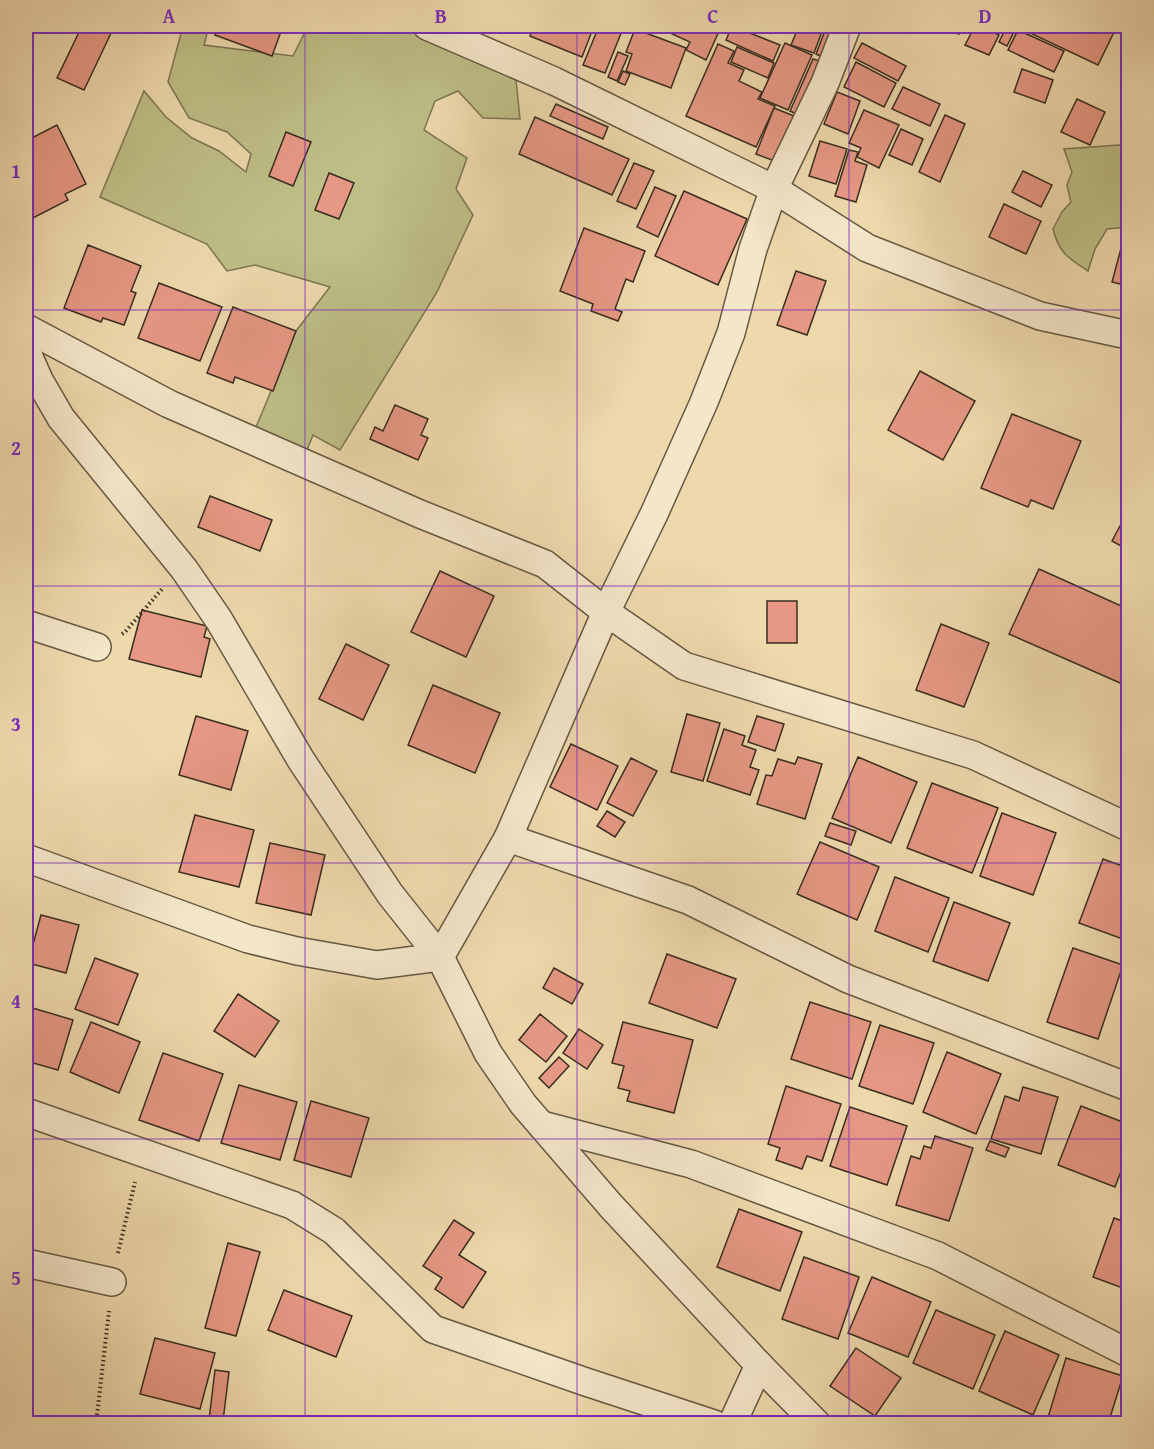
<svg xmlns="http://www.w3.org/2000/svg" width="1154" height="1449" font-family="'Gentium Book Plus',serif">
<style>
.green{fill:#bebe86;stroke:#7c7653;stroke-width:1.5}
.building{fill:#e69884;stroke:#392d20;stroke-width:1.5}
.lines{fill:none;stroke-linecap:round;stroke-linejoin:round}
.street-casing{stroke:#665843;stroke-width:30}
.path{stroke:#392d20;stroke-width:4;stroke-dasharray:1.5 3;stroke-linecap:butt}
.street{stroke:#f4e6c9;stroke-width:27}
.grid{fill:none;stroke:#7b2cbf;stroke-width:1.5;stroke-opacity:0.55}
.neatline{fill:none;stroke:#7b2cbf;stroke-width:2}
.grid-label{font-size:20px;text-anchor:middle;font-weight:bold;fill:#7b2cbf}
</style>
<rect width="100%" height="100%" fill="#eed9ac"/>
<filter id="stains"><feTurbulence type="fractalNoise" baseFrequency=".00333" numOctaves="4"/><feColorMatrix values="0 0 0 0 .2 0 0 0 0 .09 0 0 0 0 .02 0 0 0 .5 -.17"/></filter>
<radialGradient id="worn" r=".72"><stop offset=".6" stop-color="#630" stop-opacity="0"/><stop offset="1" stop-color="#630" stop-opacity=".3"/></radialGradient>
<g class="green">
<polygon points="183,26 209,26 204,45 293,56 308,26 412,26 516,80 520,119 483,118 458,91 435,101 424,130 467,158 456,189 473,215 437,292 340,450 313,435 307,450 254,432 296,331 330,287 255,265 227,271 207,244 100,197 144,91 166,117 192,138 219,151 246,172 251,154 227,132 189,118 168,82"/>
<path d="M1119,145L1128,149V227L1107,229L1095,249L1088,271C1068,258 1059,253 1053,229L1062,212L1071,202L1067,185L1072,172L1064,149Z"/>
</g>
<g class="building">
<polygon points="82,26 105,26 113,29 84,90 57,78"/>
<polygon points="218,26 283,26 272,56 215,35"/>
<polygon points="534,26 594,26 582,57 530,36"/>
<polygon points="599,26 624,26 605,73 583,65"/>
<polygon points="655,26 717,26 721,27 706,60 686,50 690,42"/>
<polygon points="732,26 780,45 773,61 726,40"/>
<polygon points="799,26 824,26 814,53 791,45"/>
<polygon points="933,26 962,26 959,34"/>
<polygon points="975,26 979,26 999,35 989,55 965,45"/>
<polygon points="1007,26 1017,26 1007,46 999,42"/>
<polygon points="1034,26 1117,26 1098,65 1030,33"/>
<polygon points="826,28 836,31 825,58 816,54"/>
<polygon points="635,29 686,48 671,88 626,71 632,54 626,52"/>
<polygon points="1018,30 1064,51 1054,72 1008,50"/>
<polygon points="785,43 812,55 788,110 760,98"/>
<polygon points="862,43 906,66 898,81 854,58"/>
<polygon points="718,44 734,51 728,63 744,70 739,81 762,92 758,99 775,106 756,147 686,116"/>
<polygon points="737,47 774,63 768,78 731,62"/>
<polygon points="618,52 628,56 617,81 608,77"/>
<polygon points="813,59 823,62 799,115 790,111"/>
<polygon points="856,62 896,83 884,107 844,87"/>
<polygon points="1022,69 1053,80 1045,103 1014,92"/>
<polygon points="623,71 630,74 625,85 618,82"/>
<polygon points="903,87 940,104 930,126 892,109"/>
<polygon points="837,92 860,101 848,134 824,124"/>
<polygon points="1077,99 1105,112 1090,145 1061,132"/>
<polygon points="556,104 608,127 603,139 550,116"/>
<polygon points="774,108 794,116 777,162 756,154"/>
<polygon points="864,110 899,125 879,168 857,157 861,148 849,143"/>
<polygon points="945,115 965,124 940,182 919,172"/>
<polygon points="535,117 629,159 612,195 519,154"/>
<polygon points="57,125 86,184 65,194 68,200 31,219 26,209 26,141"/>
<polygon points="901,129 923,139 912,165 889,155"/>
<polygon points="286,132 311,142 293,186 269,176"/>
<polygon points="820,141 847,149 836,184 809,176"/>
<polygon points="849,150 858,152 855,161 867,165 856,202 835,196"/>
<polygon points="634,163 654,171 636,209 617,201"/>
<polygon points="1023,171 1052,185 1041,207 1012,192"/>
<polygon points="329,173 354,183 339,219 315,210"/>
<polygon points="655,187 676,196 658,237 637,227"/>
<polygon points="684,191 747,219 718,285 655,256"/>
<polygon points="1004,204 1041,221 1026,254 989,237"/>
<polygon points="584,228 645,251 633,282 626,279 615,309 622,312 618,321 591,311 593,304 560,291"/>
<polygon points="1123,241 1128,242 1128,286 1112,282"/>
<polygon points="88,245 141,266 131,291 136,293 124,325 103,318 101,322 64,308"/>
<polygon points="796,271 826,281 807,335 777,325"/>
<polygon points="159,283 222,307 200,361 138,338"/>
<polygon points="233,307 296,331 273,391 235,377 233,383 207,373"/>
<polygon points="920,371 975,401 943,460 888,430"/>
<polygon points="395,405 428,419 421,435 428,438 418,460 370,439 375,427 383,431"/>
<polygon points="1012,414 1081,441 1053,509 1031,500 1028,507 981,488"/>
<polygon points="210,496 272,520 260,551 198,527"/>
<polygon points="1128,511 1128,550 1112,541"/>
<polygon points="1039,569 1128,609 1127,686 1009,634"/>
<polygon points="440,571 494,596 466,657 411,632"/>
<rect x="767" y="601" width="30" height="42"/>
<polygon points="142,610 207,626 204,637 210,639 201,677 129,659"/>
<polygon points="941,624 989,643 964,707 916,690"/>
<polygon points="346,644 389,665 363,720 319,699"/>
<polygon points="433,685 500,713 475,773 408,745"/>
<polygon points="687,714 720,723 703,781 671,772"/>
<polygon points="196,716 248,731 231,790 179,775"/>
<polygon points="757,716 784,724 775,751 748,742"/>
<polygon points="724,729 745,736 742,745 756,750 750,767 759,770 750,795 707,781"/>
<polygon points="571,744 618,766 597,810 550,787"/>
<polygon points="798,757 822,764 805,819 757,804 766,775 772,776 778,759 795,764"/>
<polygon points="858,757 917,782 891,843 832,818"/>
<polygon points="631,758 657,771 633,816 607,803"/>
<polygon points="932,783 998,808 972,873 907,848"/>
<polygon points="607,811 625,822 615,837 597,826"/>
<polygon points="1002,813 1056,833 1033,895 980,876"/>
<polygon points="195,815 254,830 239,887 179,872"/>
<polygon points="830,823 856,831 851,845 825,836"/>
<polygon points="820,842 879,867 857,920 797,894"/>
<polygon points="270,843 325,855 311,915 256,903"/>
<polygon points="1103,859 1128,868 1128,941 1079,923"/>
<polygon points="895,877 949,898 928,952 875,931"/>
<polygon points="954,902 1010,923 988,981 933,961"/>
<polygon points="41,915 79,925 66,973 28,963"/>
<polygon points="1073,948 1123,965 1098,1039 1047,1022"/>
<polygon points="667,954 736,979 717,1028 649,1003"/>
<polygon points="95,958 138,974 118,1025 75,1009"/>
<polygon points="554,968 583,984 572,1004 543,988"/>
<polygon points="238,994 279,1021 255,1057 214,1031"/>
<polygon points="810,1002 871,1022 852,1079 791,1059"/>
<polygon points="26,1006 73,1020 58,1070 26,1061"/>
<polygon points="540,1014 567,1036 546,1062 519,1040"/>
<polygon points="91,1022 140,1042 119,1093 70,1072"/>
<polygon points="623,1022 693,1040 674,1113 627,1101 630,1091 618,1088 624,1066 612,1063"/>
<polygon points="880,1025 934,1043 913,1104 859,1086"/>
<polygon points="579,1029 603,1045 587,1069 563,1053"/>
<polygon points="947,1052 1001,1074 976,1134 923,1112"/>
<polygon points="163,1053 223,1074 199,1141 139,1120"/>
<polygon points="559,1057 569,1066 549,1088 539,1078"/>
<polygon points="239,1085 297,1102 280,1160 221,1143"/>
<polygon points="786,1086 841,1104 822,1161 807,1156 802,1169 776,1160 780,1148 768,1144"/>
<polygon points="1023,1087 1058,1097 1041,1154 991,1139 1005,1096 1019,1101"/>
<polygon points="311,1101 369,1118 351,1177 294,1160"/>
<polygon points="1081,1106 1128,1124 1128,1153 1115,1187 1058,1165"/>
<polygon points="850,1107 907,1126 887,1185 830,1166"/>
<polygon points="935,1136 973,1148 949,1221 896,1205 911,1156 920,1159 924,1146 931,1148"/>
<polygon points="990,1141 1009,1148 1005,1157 986,1150"/>
<polygon points="739,1209 802,1232 780,1291 717,1267"/>
<polygon points="1114,1218 1128,1223 1128,1290 1093,1277"/>
<polygon points="454,1220 474,1233 459,1255 486,1272 463,1308 435,1289 442,1278 423,1266"/>
<polygon points="228,1243 260,1252 236,1336 205,1328"/>
<polygon points="804,1257 859,1277 838,1339 782,1319"/>
<polygon points="872,1277 931,1302 908,1357 848,1333"/>
<polygon points="284,1290 352,1316 336,1357 268,1330"/>
<polygon points="936,1310 995,1335 973,1389 913,1363"/>
<polygon points="1005,1331 1059,1355 1033,1415 979,1391"/>
<polygon points="155,1338 215,1353 200,1409 140,1394"/>
<polygon points="856,1348 901,1378 875,1416 830,1386"/>
<polygon points="1066,1358 1123,1376 1108,1424 1046,1424"/>
<polygon points="215,1370 229,1372 223,1421 209,1420"/>
<polygon points="963,1417 979,1424 960,1424"/>
<polygon points="767,1418 779,1424 764,1424"/>
</g>
<g class="lines">
<defs>
<g id="street">
<polyline points="427,26 554,81 774,189 867,248 1040,316 1128,335"/>
<polyline points="26,328 169,404 420,514 545,564 606,612 684,666 973,755 1128,827"/>
<polyline points="26,350 39,380 61,418 184,569 219,620 301,760 390,894 440,957 488,1053 523,1104 611,1206 759,1365 817,1424"/>
<polyline points="26,624 97,647"/>
<polyline points="508,838 688,900 848,979 1128,1087"/>
<polyline points="26,858 248,939 297,951 377,965 440,957 508,838 606,612 654,514 704,402 731,333 753,249 774,189 825,83 847,26"/>
<polyline points="26,1112 292,1205 334,1231 433,1329 586,1382 714,1424"/>
<polyline points="542,1125 691,1164 938,1256 1128,1353"/>
<polyline points="26,1263 112,1282"/>
<polyline points="732,1424 759,1365"/>
</g>
</defs>
<use href="#street" class="street-casing"/>
<g class="path">
<polyline points="122,634 125,632 162,589"/>
<polyline points="118,1253 135,1182"/>
<polyline points="96,1424 109,1311"/>
</g>
<use href="#street" class="street"/>
</g>
<path class="grid" d="M305,26V1424M577,26V1424M849,26V1424M26,310H1128M26,586H1128M26,863H1128M26,1139H1128"/>
<rect width="1154" height="1449" fill="none" stroke="#eed9ac" stroke-width="66"/>
<rect x="33" y="33" width="1088" height="1383" class="neatline"/>
<g class="grid-label">
<text x="169" y="23">A</text>
<text x="441" y="23">B</text>
<text x="713" y="23">C</text>
<text x="985" y="23">D</text>
<text x="16" y="178">1</text>
<text x="16" y="455">2</text>
<text x="16" y="731">3</text>
<text x="16" y="1008">4</text>
<text x="16" y="1285">5</text>
</g>
<rect width="100%" height="100%" filter="url(#stains)"/>
<rect width="100%" height="100%" fill="url(#worn)"/>
</svg>
